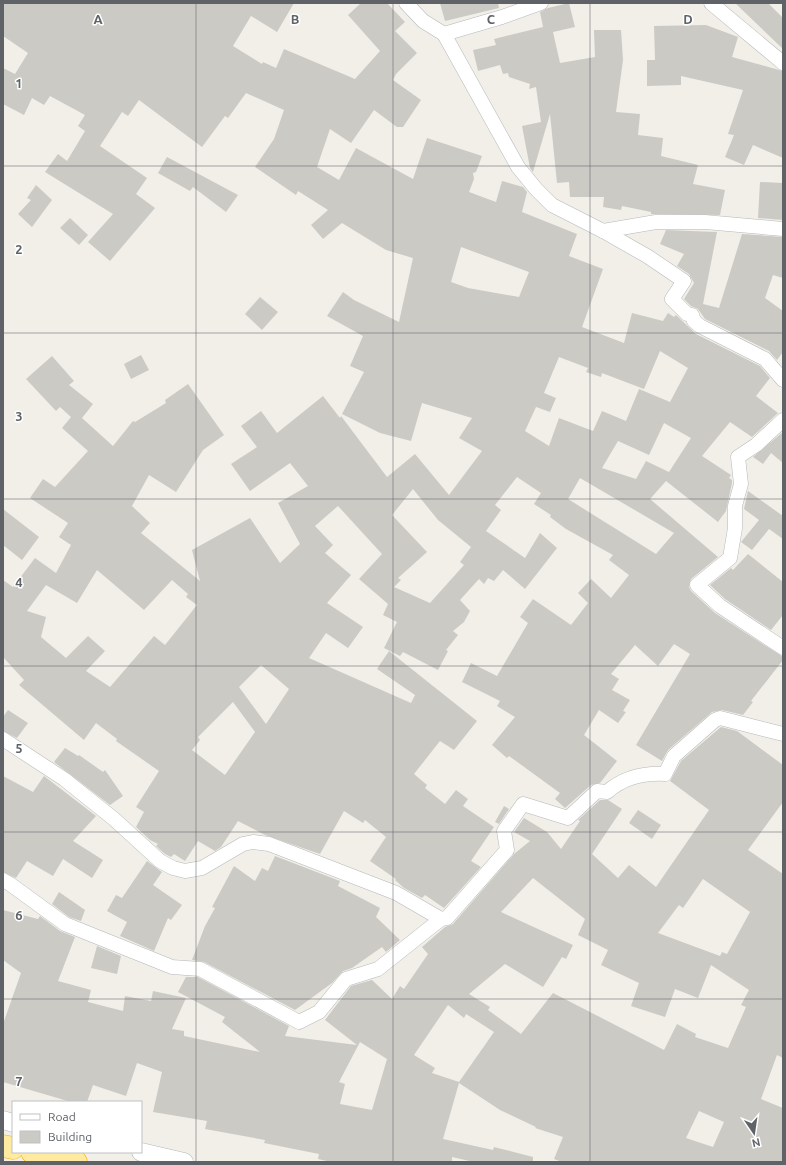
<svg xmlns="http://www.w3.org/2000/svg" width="786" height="1165" font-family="Ubuntu,sans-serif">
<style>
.building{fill:#cccac5;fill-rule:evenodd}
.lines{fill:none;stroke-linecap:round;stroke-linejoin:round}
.minor-casing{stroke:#b5b8bc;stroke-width:15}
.tertiary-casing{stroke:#b5b8bc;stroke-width:19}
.trunk-casing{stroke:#f9ab00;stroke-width:23}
.minor{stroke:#fff;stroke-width:14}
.tertiary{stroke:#fff;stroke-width:18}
.trunk{stroke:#feeaa1;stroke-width:22}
.grid{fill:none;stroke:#5f6368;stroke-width:1;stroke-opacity:0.55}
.grid-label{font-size:13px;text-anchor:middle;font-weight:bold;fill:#5f6368;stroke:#fff;stroke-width:3;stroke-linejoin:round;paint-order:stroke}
</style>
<rect width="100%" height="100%" fill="#f1efe8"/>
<g class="building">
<path d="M3,3H294L277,32L251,16L233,46L262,64L263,62L276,68L284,49L355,79L380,51L348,15L361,3H387L405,22L395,31L417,53L396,74L393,80L421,100L403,127H397L374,110L351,143L330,129L317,167L339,180L356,148L413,179L427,138L482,156L476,172L473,173L474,179L469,192L496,202L502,181L523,187L527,192L522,212L577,234L569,256L603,269L582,327L624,343L632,313L663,321L668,313L674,317L676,315L696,334L760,366L770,378L756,396L778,413L752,437L730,422L702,456L731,475L729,478L732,480V483L726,511L718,522L666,481L650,499L718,557L691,579L689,587L691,591L715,613L783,657V660L751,701L753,702L743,715L722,710L712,712L668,750L662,761L636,745L690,654L674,644L658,666L635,645L611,674L619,679L612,690L630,700L623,711L626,712L618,723L599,710L584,735L617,761L600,783L591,785L565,808L555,799L560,793L509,756L507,758L492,745L515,717L497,706L500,701L462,682L471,663L497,676L528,623L520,617L533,599L571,625L588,603L578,593L591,579L611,598L629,575L609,560L613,555L566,529L550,517L551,515L534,504L541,493L517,477L495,505L501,510L486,531L525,558L540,533L557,548L525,589L503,570L494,581L488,578L484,584L479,579L460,600L470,611L464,622L453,631L458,635L446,650L448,651L438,670L403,652L400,656L384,648L397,622L383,615L388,604L359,579L382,554L338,506L315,526L333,545L325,553L351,575L327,603L363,627L348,648L326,633L309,658L411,703L415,695L377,669L389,651L477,721L454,750L440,741L414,774L427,785L425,788L445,804L456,790L468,799L463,806L494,827L471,861L481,867L444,908L425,895L422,898L404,888L395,880L396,879L370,861L386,837L365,820L363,823L344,811L320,854L265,835L238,821L221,847L215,851L198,841L185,861L174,854L171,857L165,854L156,846L158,844L150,840L136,827L144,812L136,807L159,771L116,741L117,739L96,723L84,740L19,685L24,680L3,657V580L13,587L35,558L56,573L71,545L59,537L68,523L30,498L43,479L55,487L88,451L62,428L71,417L60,407L56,411L26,379L52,356L74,381L69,385L93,404L82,418L113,446L133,421L135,422L166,403L165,400L188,384L224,435L203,450L176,492L149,475L132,506L150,523L141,533L200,581L192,550L250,518L280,563L300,544L278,503L308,486L290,463L250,491L231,464L257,447L241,426L261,411L277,433L323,396L340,418L341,416L387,477L415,454L449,495L482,451L459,438L472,418L422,403L411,441L380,433L342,414L364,372L350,366L363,336L327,316L343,292L354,300L399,322L413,258L386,250L342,223L323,239L311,225L328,210L298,191L296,195L255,167L274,139L284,110L246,93L228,118L225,116L202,147L139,100L128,116L122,112L100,146L147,178L136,194L155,208L110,261L88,242L113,214L45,172L58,154L67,161L85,131L78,126L85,115L50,96L44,105L32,98L24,115L3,104V68L15,74L28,53L3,36ZM461,247L529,272L519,297L468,288L451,282ZM660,351L688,368L670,402L639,389L626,421L602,411L593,431L559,418L549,446L525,431L536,407L550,412L556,398L544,393L559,357L588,368L586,372L601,377L602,373L644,389ZM664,423L691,438L669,472L646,461L636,479L602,468L618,441L649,455ZM580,478L674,533L656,554L568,499ZM413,489L438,520L471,547L460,562L464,565L430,603L394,587L401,580L398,578L427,552L392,515ZM97,570L144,610L172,580L188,594L186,597L197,605L165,645L154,636L110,687L86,671L105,651L88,636L66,658L41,637L46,617L27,611L46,585L77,603ZM261,665L289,689L266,724L239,687ZM233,702L255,732L225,775L192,750L200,740L198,737Z"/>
<polygon points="440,3 498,3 499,8 445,21"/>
<polygon points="569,3 575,27 553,32 560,63 595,57 594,30 621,30 623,60 616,112 640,114 638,135 663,138 661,156 698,165 693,184 725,190 720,215 651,214 651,212 622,206 621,210 603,207 604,197 570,197 569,182 557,183 550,114 533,172 530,168 522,126 541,122 536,87 529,89 530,84 509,77 508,73 503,74 500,65 478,71 473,50 496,45 494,39 543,27 540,12 548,8"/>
<polygon points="735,3 768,3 783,18 783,49"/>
<polygon points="706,25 738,37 732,57 783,71 783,158 753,145 744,165 725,157 734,135 728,134 743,90 681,76 681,85 647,86 647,60 655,60 654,26"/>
<polygon points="167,157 238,195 226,212 193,187 190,191 158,173"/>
<polygon points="760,182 783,183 783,220 758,218"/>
<polygon points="36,185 52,200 32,227 18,214 31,200 27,198"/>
<polygon points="70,218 88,235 79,245 60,228"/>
<polygon points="666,230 717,232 703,304 719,308 742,234 783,237 783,278 773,275 765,298 783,311 783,352 777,360 769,351 705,319 698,309 691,306 684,299 694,283 689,274 677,266 684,254 660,244"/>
<polygon points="260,297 278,312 262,330 245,314"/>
<polygon points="141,355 149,370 131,379 124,364"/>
<polygon points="783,432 783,463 771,453 763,464 753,457"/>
<polygon points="748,491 783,516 783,539 769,529 752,550 741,542 759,520 744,509"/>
<polygon points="3,509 39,537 22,560 3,545"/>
<polygon points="748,554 783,582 783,615 771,630 725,599 710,585 731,568 733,570"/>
<polygon points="8,710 28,723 17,738 3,731 3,717"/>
<path d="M721,727L737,731L783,765V802L748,850L783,874V1058L777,1055L761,1099L783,1108V1162H562L554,1159L563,1137L535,1128L536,1127L500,1110L459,1083L443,1139L493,1150L494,1147L533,1157V1162H474L452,1157V1162H331L318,1159L319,1154L264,1143L265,1140L205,1129L207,1121L153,1112L162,1072L137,1063L126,1096L93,1085L87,1102H71L3,1082V1024L21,973L3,960V910L38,919L40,916L60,931L75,937L58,981L91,990L88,1002L123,1011L125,996L151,1001L153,991L186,998L172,1029L184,1031V1036L260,1052L222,1022L225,1017L178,992L186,977H198L289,1026L285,1036L357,1045L325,1020L351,986L372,980L392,999L400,986L404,989L428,954L422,947L445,927L453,924L514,854L530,841L514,832L524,818L547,832L561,849L580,821L578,820L600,800H608L622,809L592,854L618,878L629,865L656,887L709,810L670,781L681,761ZM533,878L585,919L578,935L608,950L601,965L639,983L631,1006L665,1017L675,989L698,998L711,965L749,990L741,1005L746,1007L728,1048L695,1037L696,1034L677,1024L664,1050L553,993L521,1034L488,1010L490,1007L469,994L505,964L543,987L562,957L566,959L573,945L501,912ZM703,879L750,912L727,954L722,952L720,956L658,933L679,905L683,908ZM448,1005L464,1018L466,1014L494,1032L459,1082L432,1073L435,1068L414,1055ZM360,1042L387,1059L372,1110L340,1104L345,1084L339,1082ZM699,1111L724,1122L713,1147L686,1138Z"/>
<polygon points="65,748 78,756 79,755 103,772 105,770 123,796 110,805 54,762"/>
<polygon points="3,776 33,792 44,776 96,816 73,841 103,860 92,878 63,859 53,876 27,861 16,878 3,872"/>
<polygon points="504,806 509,809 499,824 495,822"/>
<polygon points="638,810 661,825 652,839 629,823"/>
<polygon points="275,856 340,881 338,886 380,908 376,917 400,940 386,952 382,947 352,968 343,971 332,983 295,1010 204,962 192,960 205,926 215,908 212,907 234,866 255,881 262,868 268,871"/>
<polygon points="147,861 162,872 153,885 182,905 171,920 168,918 154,951 120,936 127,922 107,911 116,895 122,898"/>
<polygon points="59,892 85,910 81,921 69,917 52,904"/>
<polygon points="97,946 121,956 117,974 91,968"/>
</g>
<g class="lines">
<defs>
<g id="minor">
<polyline points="406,3 423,21 444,34 518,167 536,189 552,205 603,231 647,256 684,281 672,299 687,314 692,315 694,321 700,326 765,359 783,380"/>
<polyline points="711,3 783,63"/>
<polyline points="444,34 502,17 541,3"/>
<polyline points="603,231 656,222 705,222 783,229"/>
<polyline points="783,420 756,445 738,457 741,484 735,506 735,528 730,558 697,585 720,606 783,648"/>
<polyline points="3,739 64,779 114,819 160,861 173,868 185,871 202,868 243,844 253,842 269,844 396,893 441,919"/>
<path d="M3,880L10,884L65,924L172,967L200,969L299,1022L319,1012L346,979L378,969L441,919L447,918L507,850L504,831L523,804L568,818L597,791L607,792C623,778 644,773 665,774L674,756L715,720L720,718L783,734"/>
</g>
<g id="tertiary">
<polyline points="3,1120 13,1123"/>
<polyline points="141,1152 184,1162"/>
</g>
<g id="trunk">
<polyline points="3,1146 13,1148"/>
<polyline points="32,1152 76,1162"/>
</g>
</defs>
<use href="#minor" class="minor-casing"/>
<use href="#tertiary" class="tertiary-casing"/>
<use href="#trunk" class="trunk-casing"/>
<use href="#minor" class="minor"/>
<use href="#tertiary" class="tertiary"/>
<use href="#trunk" class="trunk"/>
</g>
<path class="grid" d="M196,3V1162M393,3V1162M590,3V1162M3,166H783M3,333H783M3,499H783M3,666H783M3,832H783M3,999H783"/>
<g class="grid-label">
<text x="98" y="24">A</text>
<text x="295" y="24">B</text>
<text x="491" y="24">C</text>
<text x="688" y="24">D</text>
<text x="19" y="88">1</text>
<text x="19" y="254">2</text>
<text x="19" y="421">3</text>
<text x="19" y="587">4</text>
<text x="19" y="753">5</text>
<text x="19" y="920">6</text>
<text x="19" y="1086">7</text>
</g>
<rect width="786" height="1165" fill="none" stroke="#5f6368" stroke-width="8"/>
<rect x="12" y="1101" width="130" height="52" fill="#ffffff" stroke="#bfc1c3"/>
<rect x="20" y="1114" width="20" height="6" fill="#ffffff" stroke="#bfc1c3"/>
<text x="48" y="1121" font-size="12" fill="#5f6368">Road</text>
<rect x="20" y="1131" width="20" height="12" fill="#cccac5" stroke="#bfc1c3"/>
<text x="48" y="1141" font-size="12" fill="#5f6368">Building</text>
<g transform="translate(754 1133) rotate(167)" stroke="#ffffff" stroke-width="3" paint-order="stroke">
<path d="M0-3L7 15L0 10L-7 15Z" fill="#5f6368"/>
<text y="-6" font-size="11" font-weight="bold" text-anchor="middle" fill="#5f6368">N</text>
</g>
</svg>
